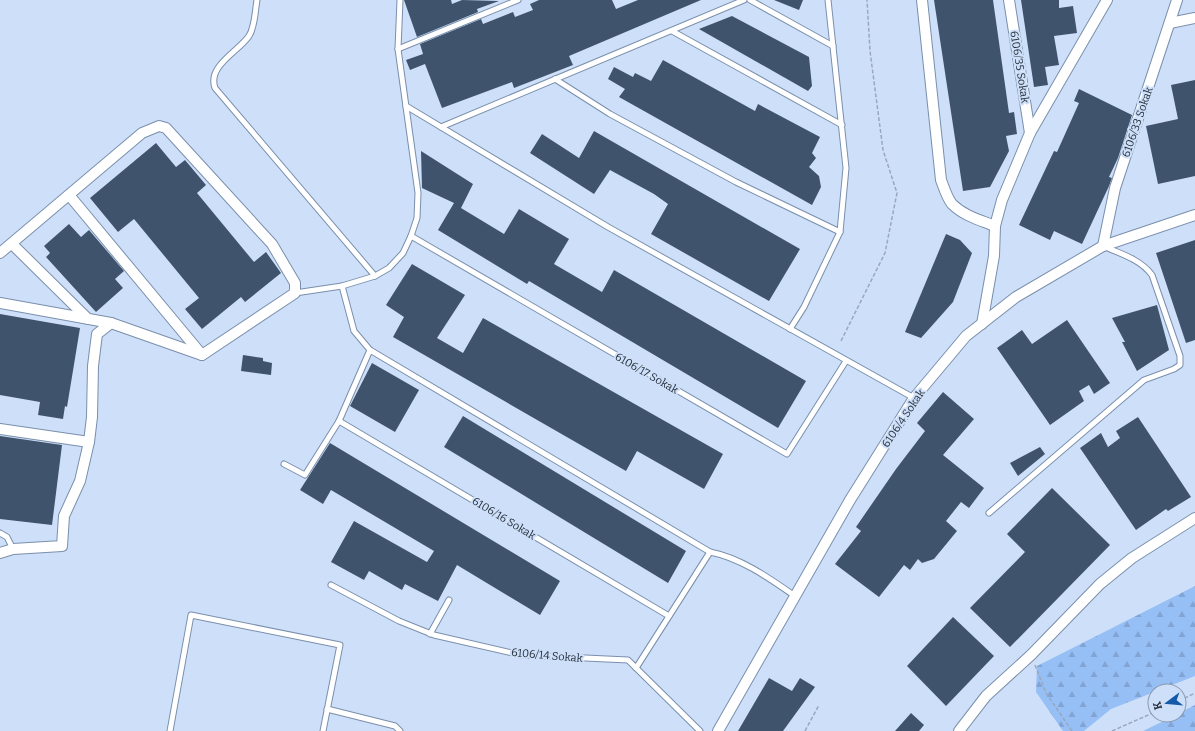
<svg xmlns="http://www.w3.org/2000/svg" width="1195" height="731" font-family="Bitter,serif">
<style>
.forest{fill:url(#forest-firs)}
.building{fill:#40536d}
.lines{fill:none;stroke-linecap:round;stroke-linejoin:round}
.lane-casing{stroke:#7a8fac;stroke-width:7}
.street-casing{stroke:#7a8fac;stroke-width:12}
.path{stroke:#99a8bd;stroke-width:1.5;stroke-dasharray:4 2;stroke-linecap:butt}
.lane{stroke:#fff;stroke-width:5}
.street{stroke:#fff;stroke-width:10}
.labels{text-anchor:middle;stroke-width:4;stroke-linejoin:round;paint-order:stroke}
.street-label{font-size:11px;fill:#262f3a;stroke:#cee0f9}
</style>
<defs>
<pattern id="forest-firs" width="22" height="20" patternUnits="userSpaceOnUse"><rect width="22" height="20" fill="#96bff6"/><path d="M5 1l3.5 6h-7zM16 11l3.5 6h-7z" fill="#81a4d4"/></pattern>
</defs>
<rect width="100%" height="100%" fill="#cee0f9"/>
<g class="forest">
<polygon points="1195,586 1195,676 1111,709 1084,731 1063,731 1036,692 1037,666"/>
<polygon points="1195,705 1195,731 1143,731 1176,715 1179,715 1179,713"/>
</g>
<g class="building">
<polygon points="404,0 451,0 452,4 462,0 499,1 477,9 478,12 417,37"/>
<polygon points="539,0 612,0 616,9 638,0 701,0 569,56 573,65 514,88 512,82 442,108 425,64 410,70 406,60 423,54 420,44 481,19 483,24 513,12 515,17 533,10 530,4"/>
<polygon points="774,0 803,0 799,10"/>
<polygon points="934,0 993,0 1009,113 1014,112 1017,134 1006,136 1009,151 990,187 963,191"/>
<polygon points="1021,0 1059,0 1059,8 1073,6 1077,33 1054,36 1059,65 1045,67 1048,85 1034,87"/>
<polygon points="732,16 809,57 812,86 808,91 699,29"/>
<polygon points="663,60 755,111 758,104 820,137 812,153 816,158 809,167 819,176 821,187 812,205 619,97 625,89 608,79 614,67 633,77 635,73 651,81"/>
<polygon points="1195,80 1195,176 1158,184 1146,126 1178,119 1171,85"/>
<polygon points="1079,89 1132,115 1118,158 1109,177 1112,178 1109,186 1082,244 1054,231 1050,240 1019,225 1054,151 1057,152 1079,103 1074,101"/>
<polygon points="594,131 800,249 769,301 651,234 668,204 654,194 610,170 594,194 530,153 542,134 579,158"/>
<polygon points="156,143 176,167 185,160 206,185 197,193 254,262 266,252 281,273 245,302 241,297 202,329 185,309 199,298 134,219 118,232 90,198"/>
<polygon points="421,151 473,184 461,208 504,234 519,209 569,239 554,264 602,292 614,270 806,381 778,428 529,281 527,284 438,230 454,203 422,188"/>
<polygon points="69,224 81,237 89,230 124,271 115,279 123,288 96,312 46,257 50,253 44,246"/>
<polygon points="946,234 960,240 972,253 953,302 921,338 905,332"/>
<polygon points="1195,240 1195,340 1186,343 1156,253"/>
<polygon points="412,264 465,295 437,338 463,353 483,318 723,454 704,489 637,451 626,471 393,337 404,317 386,305"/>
<polygon points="1157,305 1169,350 1137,371 1122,342 1125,342 1112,318"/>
<polygon points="0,314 80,328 67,407 65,406 63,419 38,415 40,402 0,395"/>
<polygon points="1067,320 1110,383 1094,394 1089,385 1079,391 1084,401 1050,425 997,348 1022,330 1032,344"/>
<polygon points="243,355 263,358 263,361 272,363 271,375 241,371"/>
<polygon points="372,363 419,390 395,432 350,406"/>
<polygon points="943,392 974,419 943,455 984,488 969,508 961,502 946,521 957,531 934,559 922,563 918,559 910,570 904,565 879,597 835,564 861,531 856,527 896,469 925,431 917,423"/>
<polygon points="463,416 686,551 668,583 444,447"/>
<polygon points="1138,417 1191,497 1168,511 1166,509 1136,530 1080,448 1101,433 1108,447 1120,438 1116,431"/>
<polygon points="0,436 62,445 52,525 0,519"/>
<polygon points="330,443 560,581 540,615 457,565 438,601 405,584 402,590 369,571 364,580 331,562 354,521 427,562 434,551 331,490 323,504 300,490"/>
<polygon points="1040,447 1045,454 1018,476 1010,463"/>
<polygon points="1052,488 1110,545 1010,647 970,608 1025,552 1007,534"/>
<polygon points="953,617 994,656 946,706 907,666"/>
<polygon points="769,678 792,691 800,678 815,687 783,731 738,731"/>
<polygon points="911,713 924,725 919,731 895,731"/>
</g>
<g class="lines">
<defs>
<g id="lane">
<path d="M257,0C255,11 255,27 249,36C238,52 207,66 215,88L375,276"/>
<polyline points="750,0 833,46"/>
<polyline points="672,31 842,125"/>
<polyline points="398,49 518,0"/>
<polyline points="555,79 610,114 736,182 840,232"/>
<polyline points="406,106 608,227 914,398"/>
<polyline points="441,127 744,0"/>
<polyline points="411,236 787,454 846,361"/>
<polyline points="342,286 354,331 370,350 710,552 636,668"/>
<polyline points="295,293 342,286 375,276 389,268 403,253 411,236 417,218 418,193 398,49 400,0"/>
<polyline points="790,329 804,307 840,232 846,168 828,0"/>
<polyline points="339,421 669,616"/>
<polyline points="284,464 305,475 339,421 370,350"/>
<path d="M989,513L1144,380L1174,369L1180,365V356L1152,275C1141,260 1122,254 1105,247"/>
<polyline points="0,533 7,537 13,549"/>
<path d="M710,552C741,558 769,578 795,596"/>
<polyline points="331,585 399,621 434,635 521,655 628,660 700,731"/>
<polyline points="430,634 449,600"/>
<polyline points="327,709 395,726 400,731"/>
<polyline points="170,731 191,615 340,645 323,731"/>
</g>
<g id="street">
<path d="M922,0L941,180C944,188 947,198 952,204C964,216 980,220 995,226"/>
<polyline points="1009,0 1030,133"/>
<polyline points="1170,23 1195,18"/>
<polyline points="69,195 202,355"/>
<polyline points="12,244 88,319"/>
<polyline points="1103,246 1115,188 1177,0"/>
<polyline points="0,253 142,133 159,126 166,128 272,244 295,283 295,293 202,355 111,323 97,334 93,366 92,417 89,442 80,481 64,516 62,546 13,549 0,553"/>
<polyline points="0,303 111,323"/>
<polyline points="982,324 994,256 995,226 1002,200 1030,133 1107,0"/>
<polyline points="0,429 89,442"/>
<polyline points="718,731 850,500 914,398 966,336 1016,297 1103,246 1195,215"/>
<polyline points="959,731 986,696 1031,655 1100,584 1132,558 1195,518"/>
</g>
</defs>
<use href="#lane" class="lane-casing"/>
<use href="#street" class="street-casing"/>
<g class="path">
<polyline points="841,341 885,253 897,193 883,150 870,51 867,0"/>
<polyline points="1035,665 1046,693 1072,731"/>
<polyline points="1179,701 1195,693"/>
<polyline points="805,731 819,705"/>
<polyline points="1112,731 1155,712"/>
</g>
<use href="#lane" class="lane"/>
<use href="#street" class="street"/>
</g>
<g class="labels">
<g class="street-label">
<text transform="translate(1020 67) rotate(81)" y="4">6106/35 Sokak</text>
<text transform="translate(1137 122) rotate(-71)" y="4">6106/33 Sokak</text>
<text transform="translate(647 373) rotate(30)" y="4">6106/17 Sokak</text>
<text transform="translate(903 418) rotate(-56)" y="4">6106/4 Sokak</text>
<text transform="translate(504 518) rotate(31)" y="4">6106/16 Sokak</text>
<text transform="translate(547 655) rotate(5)" y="4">6106/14 Sokak</text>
</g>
</g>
<g transform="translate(1167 703) rotate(254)"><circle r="19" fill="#cee0f9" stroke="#8b99ad"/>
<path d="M0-3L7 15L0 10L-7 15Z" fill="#1559a9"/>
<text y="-6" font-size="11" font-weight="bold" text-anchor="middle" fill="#262f3a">K</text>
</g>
</svg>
